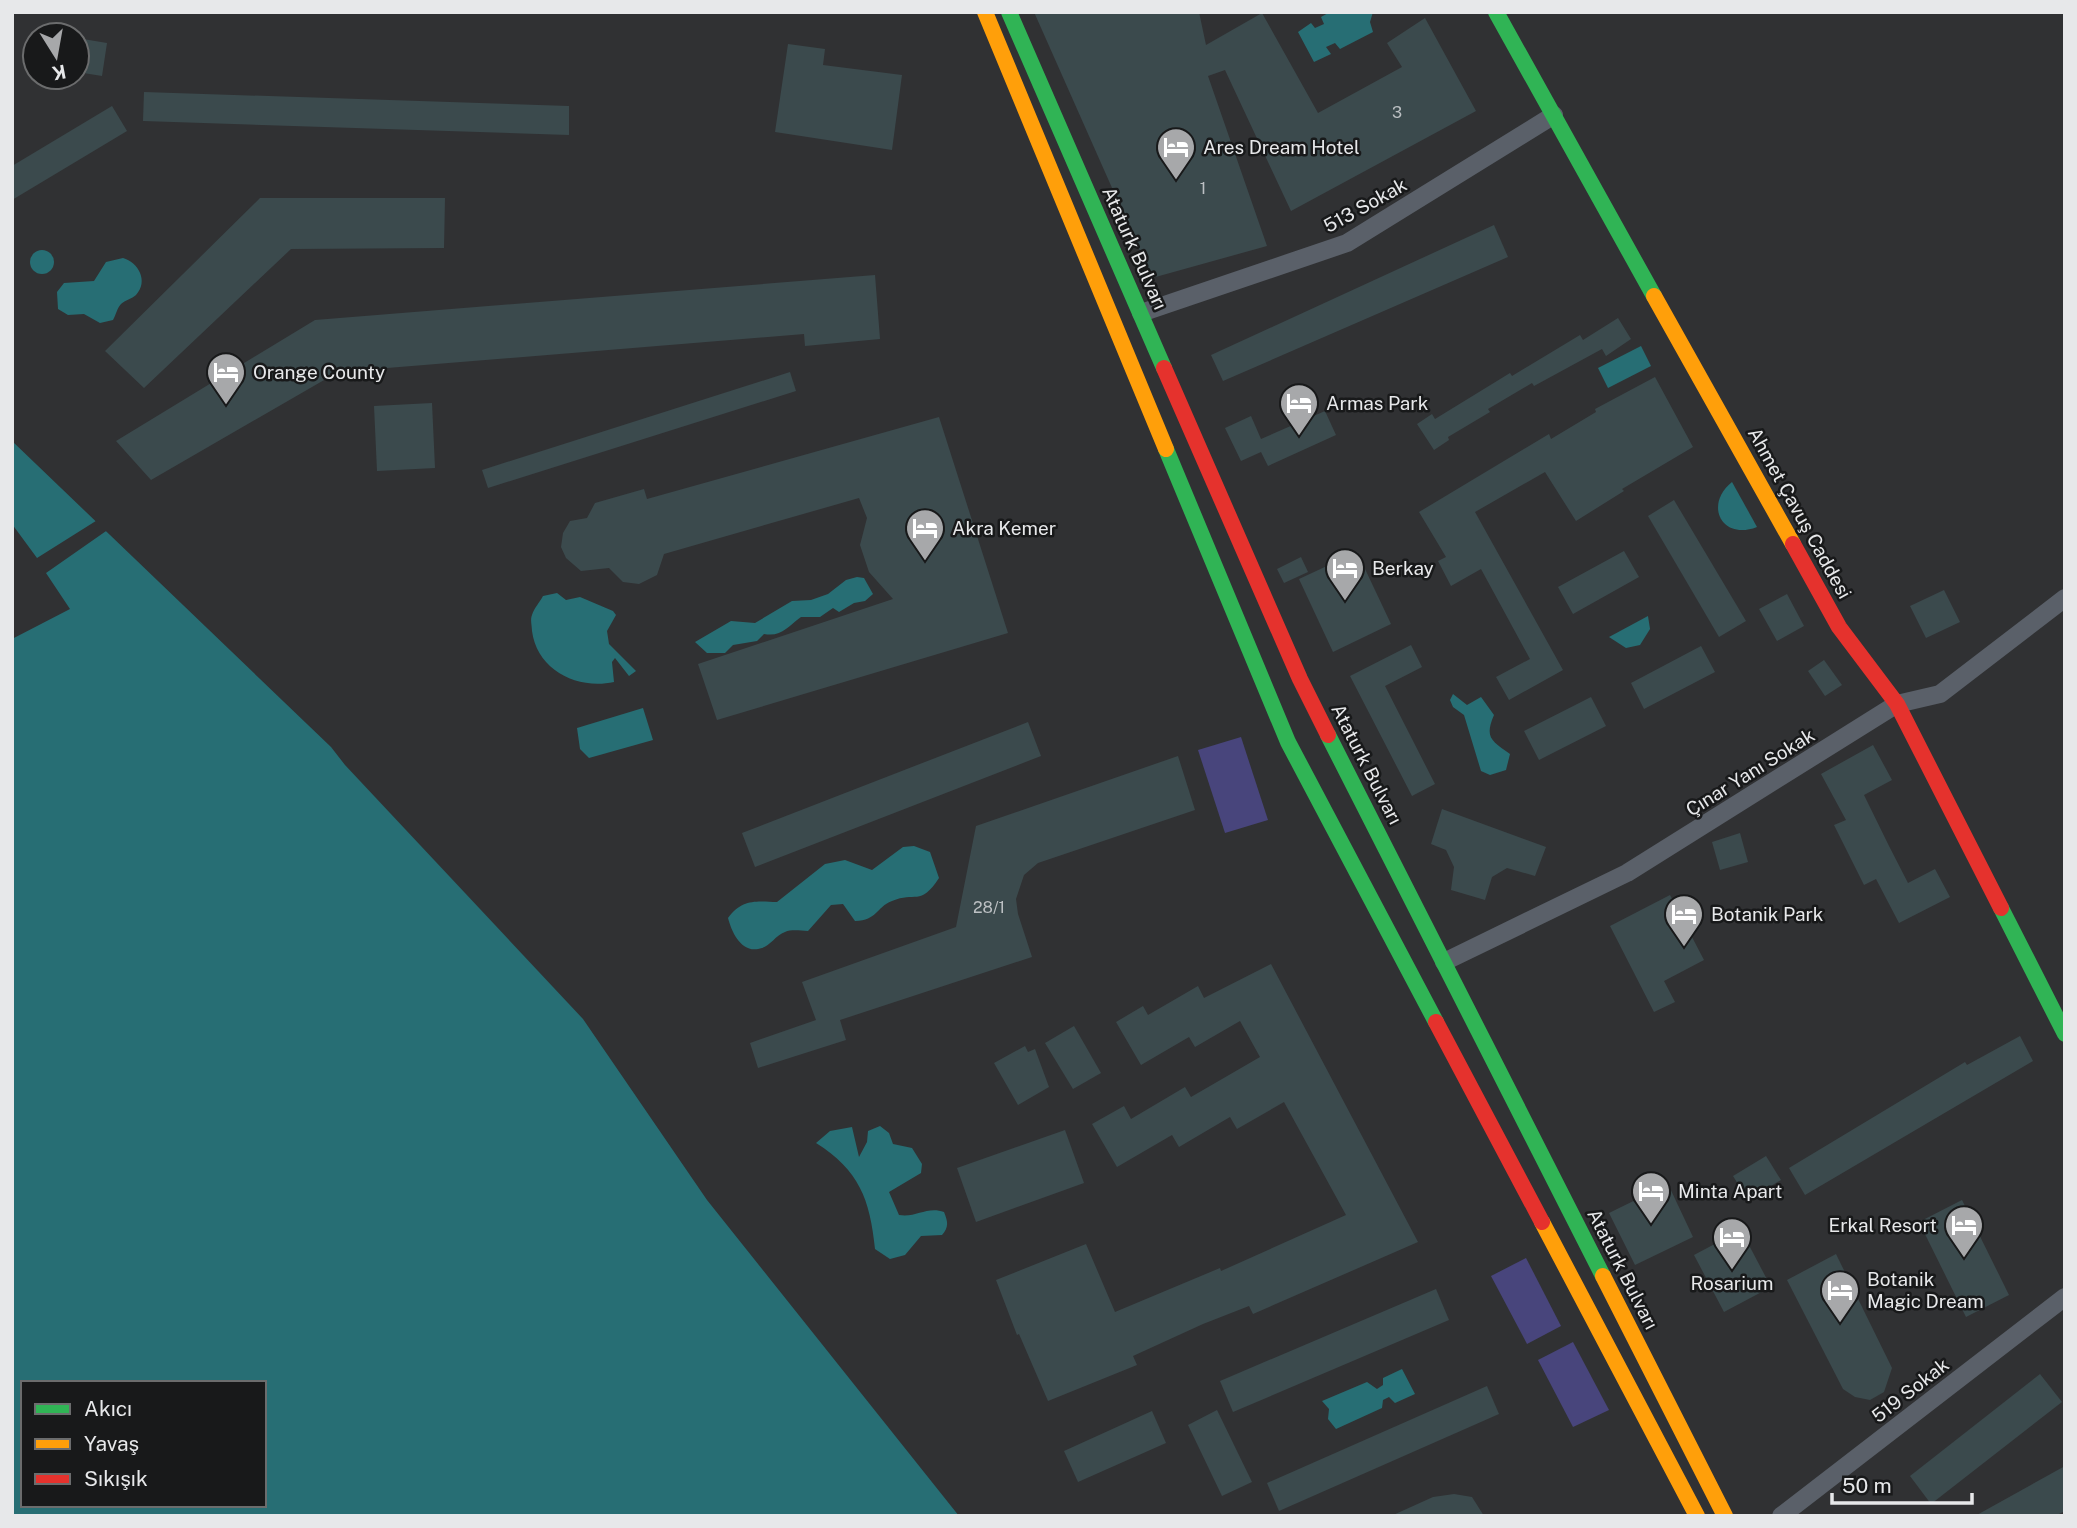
<svg xmlns="http://www.w3.org/2000/svg" width="2077" height="1528" font-family="'Public Sans',sans-serif">
<style>
.green{fill:#48457c}
.water{fill:#276e74;fill-rule:evenodd}
.pier{fill:#303133}
.building{fill:#3b4a4d}
.lines{fill:none;stroke-linecap:round;stroke-linejoin:round}
.street{stroke:#5a6069;stroke-width:18}
.fast{stroke:#30b455;stroke-width:16}
.slow{stroke:#ff9f0a;stroke-width:16}
.jam{stroke:#e5322d;stroke-width:16}
.labels{text-anchor:middle;stroke-width:5;stroke-linejoin:round;paint-order:stroke}
.number-label{font-size:16px;fill:#bcc0c3}
.poi-label{font-size:19px;fill:#e7e8ea;stroke:#18191a;text-anchor:start}
.street-label{font-size:19px;fill:#e7e8ea;stroke:#18191a}
</style>
<rect width="100%" height="100%" fill="#303133"/>
<g class="green">
<polygon points="1241,737 1268,820 1225,833 1198,750"/>
<polygon points="1526,1258 1561,1326 1527,1344 1491,1276"/>
<polygon points="1573,1342 1609,1410 1573,1427 1538,1360"/>
</g>
<g class="water">
<polygon points="1330,12 1373,12 1370,22 1373,32 1340,49 1335,43 1326,47 1331,54 1314,62 1298,32 1311,23 1315,28 1324,24 1321,17"/>
<circle cx="42" cy="262" r="12"/>
<path d="M123,258C138,262 149,281 136,295C132,299 125,300 121,304C117,308 116,315 113,320L100,323L84,314L68,315L58,309L57,292L64,283L94,281L106,262Z"/>
<polygon points="1641,346 1651,366 1608,388 1598,368"/>
<path d="M12,441L331,747L345,765L583,1019L707,1200L959,1516H12ZM23,1383H264V1505H23Z"/>
<path d="M1732,482L1757,527C1721,541 1704,504 1732,482Z"/>
<path d="M857,577L864,578L873,594L865,601L854,603L839,612L833,608L820,617H801C787,627 782,637 764,634L757,641L733,645L725,653H707L695,642L731,621L755,623L792,601L811,600L828,594L846,580Z"/>
<path d="M557,593L566,600L580,597L613,611L616,615L607,631L609,644L636,671L629,676L615,658L612,662L614,682C577,690 537,670 532,631C532,626 530,619 532,615C534,608 540,602 543,596Z"/>
<polygon points="1648,616 1650,629 1640,645 1626,648 1609,637"/>
<path d="M1453,694L1467,705L1481,697L1494,715C1484,738 1492,741 1510,754L1506,770L1490,775L1481,771L1464,715L1453,707L1450,700Z"/>
<polygon points="643,708 653,740 589,758 580,749 577,728"/>
<path d="M914,846L930,852L939,878C920,907 915,891 892,901C875,908 878,920 855,921L843,904L831,905L808,931C801,931 792,929 785,932C776,935 770,946 762,948C742,955 732,933 728,918C742,899 755,901 777,902L825,864L845,860L872,870L903,847Z"/>
<path d="M880,1126L889,1133L893,1144L912,1148L922,1164L921,1173L889,1192L899,1215C916,1218 927,1206 944,1212C948,1222 949,1227 942,1235L921,1236L905,1255L890,1259L875,1249C870,1199 859,1170 816,1143L830,1131L852,1127L859,1157L867,1142L868,1131Z"/>
<polygon points="1402,1369 1415,1394 1395,1403 1389,1397 1383,1400 1382,1408 1336,1429 1328,1419 1329,1409 1322,1401 1367,1382 1377,1389 1383,1385 1383,1378"/>
</g>
<polygon class="pier" points="99,519 109,529 46,573 70,609 12,639 12,524 37,558"/>
<g class="building">
<polygon points="1034,12 1199,12 1206,45 1262,13 1318,113 1402,67 1387,43 1425,18 1476,111 1291,211 1225,70 1208,76 1267,246 1152,278"/>
<polygon points="77,38 107,43 102,76 77,72"/>
<polygon points="788,44 825,49 823,65 902,75 892,150 775,132"/>
<polygon points="144,92 569,106 569,135 143,121"/>
<polygon points="112,106 127,131 12,200 12,166"/>
<polygon points="260,198 445,198 444,248 291,249 144,388 105,351"/>
<polygon points="1494,225 1508,257 1223,381 1211,355"/>
<polygon points="875,275 880,339 805,346 804,334 338,372 151,480 116,441 315,320"/>
<polygon points="1618,318 1631,339 1606,356 1602,349 1534,386 1532,383 1488,409 1490,412 1448,437 1449,440 1434,450 1417,424 1432,414 1435,419 1510,373 1512,376 1580,335 1583,340"/>
<polygon points="790,372 796,391 488,488 482,470"/>
<polygon points="1655,377 1693,447 1622,489 1624,491 1576,521 1545,472 1475,512 1563,670 1509,700 1496,677 1530,659 1481,569 1451,586 1438,561 1446,557 1419,512 1549,434 1551,439 1596,412 1595,409"/>
<polygon points="432,403 435,468 377,471 374,406"/>
<polygon points="1325,411 1336,435 1268,466 1261,452 1241,461 1225,428 1251,416 1261,439"/>
<polygon points="939,417 1008,633 717,720 698,664 893,599 869,572 860,545 867,518 859,498 664,554 657,575 639,584 623,582 609,568 581,571 566,558 561,547 563,533 570,521 587,518 595,503 644,489 647,499"/>
<polygon points="1674,500 1746,621 1719,637 1648,516"/>
<polygon points="1624,551 1639,577 1573,614 1558,587"/>
<polygon points="1357,552 1391,624 1333,652 1299,579"/>
<polygon points="1301,557 1308,572 1284,583 1277,569"/>
<polygon points="1944,590 1960,622 1926,638 1910,606"/>
<polygon points="1787,594 1804,626 1777,641 1759,609"/>
<polygon points="1411,645 1422,667 1385,686 1435,784 1412,796 1350,676"/>
<polygon points="1701,646 1715,672 1644,709 1631,683"/>
<polygon points="1824,660 1842,685 1825,696 1808,671"/>
<polygon points="1591,697 1606,726 1539,760 1524,731"/>
<polygon points="1028,722 1041,756 755,867 742,833"/>
<polygon points="1873,745 1892,780 1864,795 1889,846 1908,883 1935,869 1950,897 1899,923 1876,879 1864,885 1834,825 1846,820 1821,774"/>
<polygon points="1178,756 1195,810 1038,863 1024,875 1016,899 1018,914 1032,957 840,1020 846,1040 758,1068 750,1043 816,1020 802,982 956,927 976,826"/>
<polygon points="1442,809 1546,847 1535,876 1507,868 1492,877 1485,900 1451,890 1454,867 1446,850 1431,844"/>
<polygon points="1740,833 1748,862 1720,870 1712,842"/>
<polygon points="1670,895 1704,960 1664,981 1675,1002 1654,1012 1610,926"/>
<polygon points="1271,964 1418,1242 1253,1314 1249,1306 1203,1324 1133,1356 1137,1365 1048,1401 1019,1334 1017,1335 996,1280 1086,1244 1115,1312 1220,1268 1221,1271 1346,1215 1284,1102 1237,1129 1230,1117 1179,1147 1172,1135 1117,1167 1092,1124 1124,1106 1131,1119 1185,1087 1191,1097 1260,1057 1240,1021 1195,1047 1189,1037 1141,1065 1116,1022 1143,1006 1148,1015 1198,986 1204,998"/>
<polygon points="1074,1026 1101,1073 1073,1089 1045,1043"/>
<polygon points="2020,1036 2033,1061 1805,1195 1789,1168 1965,1062 1967,1065"/>
<polygon points="1025,1046 1028,1052 1035,1049 1049,1087 1018,1105 994,1063"/>
<polygon points="1065,1130 1084,1183 976,1222 957,1168"/>
<polygon points="1766,1156 1781,1180 1748,1200 1733,1176"/>
<polygon points="1668,1184 1693,1237 1635,1265 1609,1213"/>
<polygon points="1962,1200 2009,1295 1966,1317 1919,1222"/>
<polygon points="1741,1230 1771,1287 1724,1312 1694,1255"/>
<polygon points="1836,1254 1892,1368 1884,1392 1870,1400 1855,1397 1843,1389 1787,1280"/>
<polygon points="1436,1289 1449,1320 1233,1412 1220,1381"/>
<polygon points="2040,1374 2062,1402 1931,1504 1910,1476"/>
<polygon points="1487,1386 1499,1414 1279,1511 1267,1483"/>
<polygon points="1217,1410 1252,1482 1222,1496 1188,1425"/>
<polygon points="1152,1411 1166,1443 1078,1482 1064,1451"/>
<polygon points="2065,1466 2065,1511 2055,1516 1975,1516"/>
<polygon points="1454,1494 1472,1497 1484,1516 1391,1516 1433,1497"/>
</g>
<g class="lines">
<g class="street">
<polyline points="1141,313 1347,243 1554,115"/>
<polyline points="1444,962 1627,873 1897,704 1940,694 2065,598"/>
<polyline points="1781,1516 2065,1297"/>
</g>
<g class="fast">
<polyline points="1009,12 1164,368"/>
<polyline points="1496,12 1654,296"/>
<polyline points="1166,449 1288,742 1436,1022"/>
<polyline points="1328,735 1603,1276"/>
<polyline points="2001,908 2065,1034"/>
</g>
<g class="slow">
<polyline points="985,12 1166,449"/>
<polyline points="1654,296 1793,544"/>
<polyline points="1542,1222 1697,1516"/>
<polyline points="1603,1276 1725,1516"/>
</g>
<g class="jam">
<polyline points="1164,368 1300,679 1328,735"/>
<polyline points="1793,544 1839,627 1897,704 2001,908"/>
<polyline points="1436,1022 1542,1222"/>
</g>
</g>
<defs>
<symbol id="hotel-pin" viewBox="-11 -11 22 30"><path d="M0 17L-7.5 6A9.5 9.5 0 1 1 7.5 6Z" fill="#a7a8aa" stroke="#18191a"/><path d="M-6-4.5h1.5V1H6V5H4.5V3h-9V5H-6ZM-4 0a1.8 1.8 0 1 1 3.6 0ZM.5 0V-2.5h3Q6-2.5 6 0Z" fill="#fff"/></symbol>
</defs>
<g fill-rule="evenodd">
<use href="#hotel-pin" x="1154" y="125" width="44" height="60"/>
<use href="#hotel-pin" x="204" y="350" width="44" height="60"/>
<use href="#hotel-pin" x="1277" y="381" width="44" height="60"/>
<use href="#hotel-pin" x="903" y="506" width="44" height="60"/>
<use href="#hotel-pin" x="1323" y="546" width="44" height="60"/>
<use href="#hotel-pin" x="1662" y="892" width="44" height="60"/>
<use href="#hotel-pin" x="1629" y="1169" width="44" height="60"/>
<use href="#hotel-pin" x="1942" y="1203" width="44" height="60"/>
<use href="#hotel-pin" x="1710" y="1215" width="44" height="60"/>
<use href="#hotel-pin" x="1818" y="1268" width="44" height="60"/>
</g>
<g class="labels">
<g class="number-label">
<text x="1397" y="118">3</text>
<text x="1203" y="194">1</text>
<text x="989" y="913">28/1</text>
</g>
<g class="poi-label">
<text x="1203" y="154">Ares Dream Hotel</text>
<text x="253" y="379">Orange County</text>
<text x="1326" y="410">Armas Park</text>
<text x="952" y="535">Akra Kemer</text>
<text x="1372" y="575">Berkay</text>
<text x="1711" y="921">Botanik Park</text>
<text x="1678" y="1198">Minta Apart</text>
<text x="1937" y="1232" text-anchor="end">Erkal Resort</text>
<text x="1867" y="1286">Botanik<tspan x="1867" dy="22">Magic Dream</tspan></text>
<text x="1732" y="1290" text-anchor="middle">Rosarium</text>
</g>
<g class="street-label">
<text transform="translate(1365 205) rotate(-29)" y="7">513 Sokak</text>
<text transform="translate(1135 248) rotate(66)" y="7">Ataturk Bulvarı</text>
<text transform="translate(1800 513) rotate(61)" y="7">Ahmet Çavuş Caddesi</text>
<text transform="translate(1367 764) rotate(63)" y="7">Ataturk Bulvarı</text>
<text transform="translate(1750 772) rotate(-32)" y="7">Çınar Yanı Sokak</text>
<text transform="translate(1623 1269) rotate(63)" y="7">Ataturk Bulvarı</text>
<text transform="translate(1910 1390) rotate(-38)" y="7">519 Sokak</text>
</g>
</g>
<rect width="2077" height="1528" fill="none" stroke="#e7e8ea" stroke-width="28"/>
<rect x="21" y="1381" width="245" height="126" fill="#18191a" stroke="#6b6c6d" stroke-width="2"/>
<rect x="35" y="1404" width="35" height="10" fill="#30b455" stroke="#6b6c6d" stroke-width="2"/>
<text x="84" y="1416" font-size="21" fill="#e7e8ea">Akıcı</text>
<rect x="35" y="1439" width="35" height="10" fill="#ff9f0a" stroke="#6b6c6d" stroke-width="2"/>
<text x="84" y="1451" font-size="21" fill="#e7e8ea">Yavaş</text>
<rect x="35" y="1474" width="35" height="10" fill="#e5322d" stroke="#6b6c6d" stroke-width="2"/>
<text x="84" y="1486" font-size="21" fill="#e7e8ea">Sıkışık</text>
<g transform="translate(56 56) rotate(169)"><circle r="33" fill="#18191a" stroke="#6b6c6d" stroke-width="2"/>
<path d="M0-5L12 26L0 18L-12 26Z" fill="#a7a8aa"/>
<text y="-10" font-size="19" font-weight="bold" text-anchor="middle" fill="#e7e8ea">K</text>
</g>
<path d="M1832 1493v10h140v-10" fill="none" stroke="#e7e8ea" stroke-width="3.5"/>
<text x="1842" y="1493" font-size="21" fill="#e7e8ea" stroke="#18191a" stroke-width="5" paint-order="stroke">50 m</text>
</svg>
